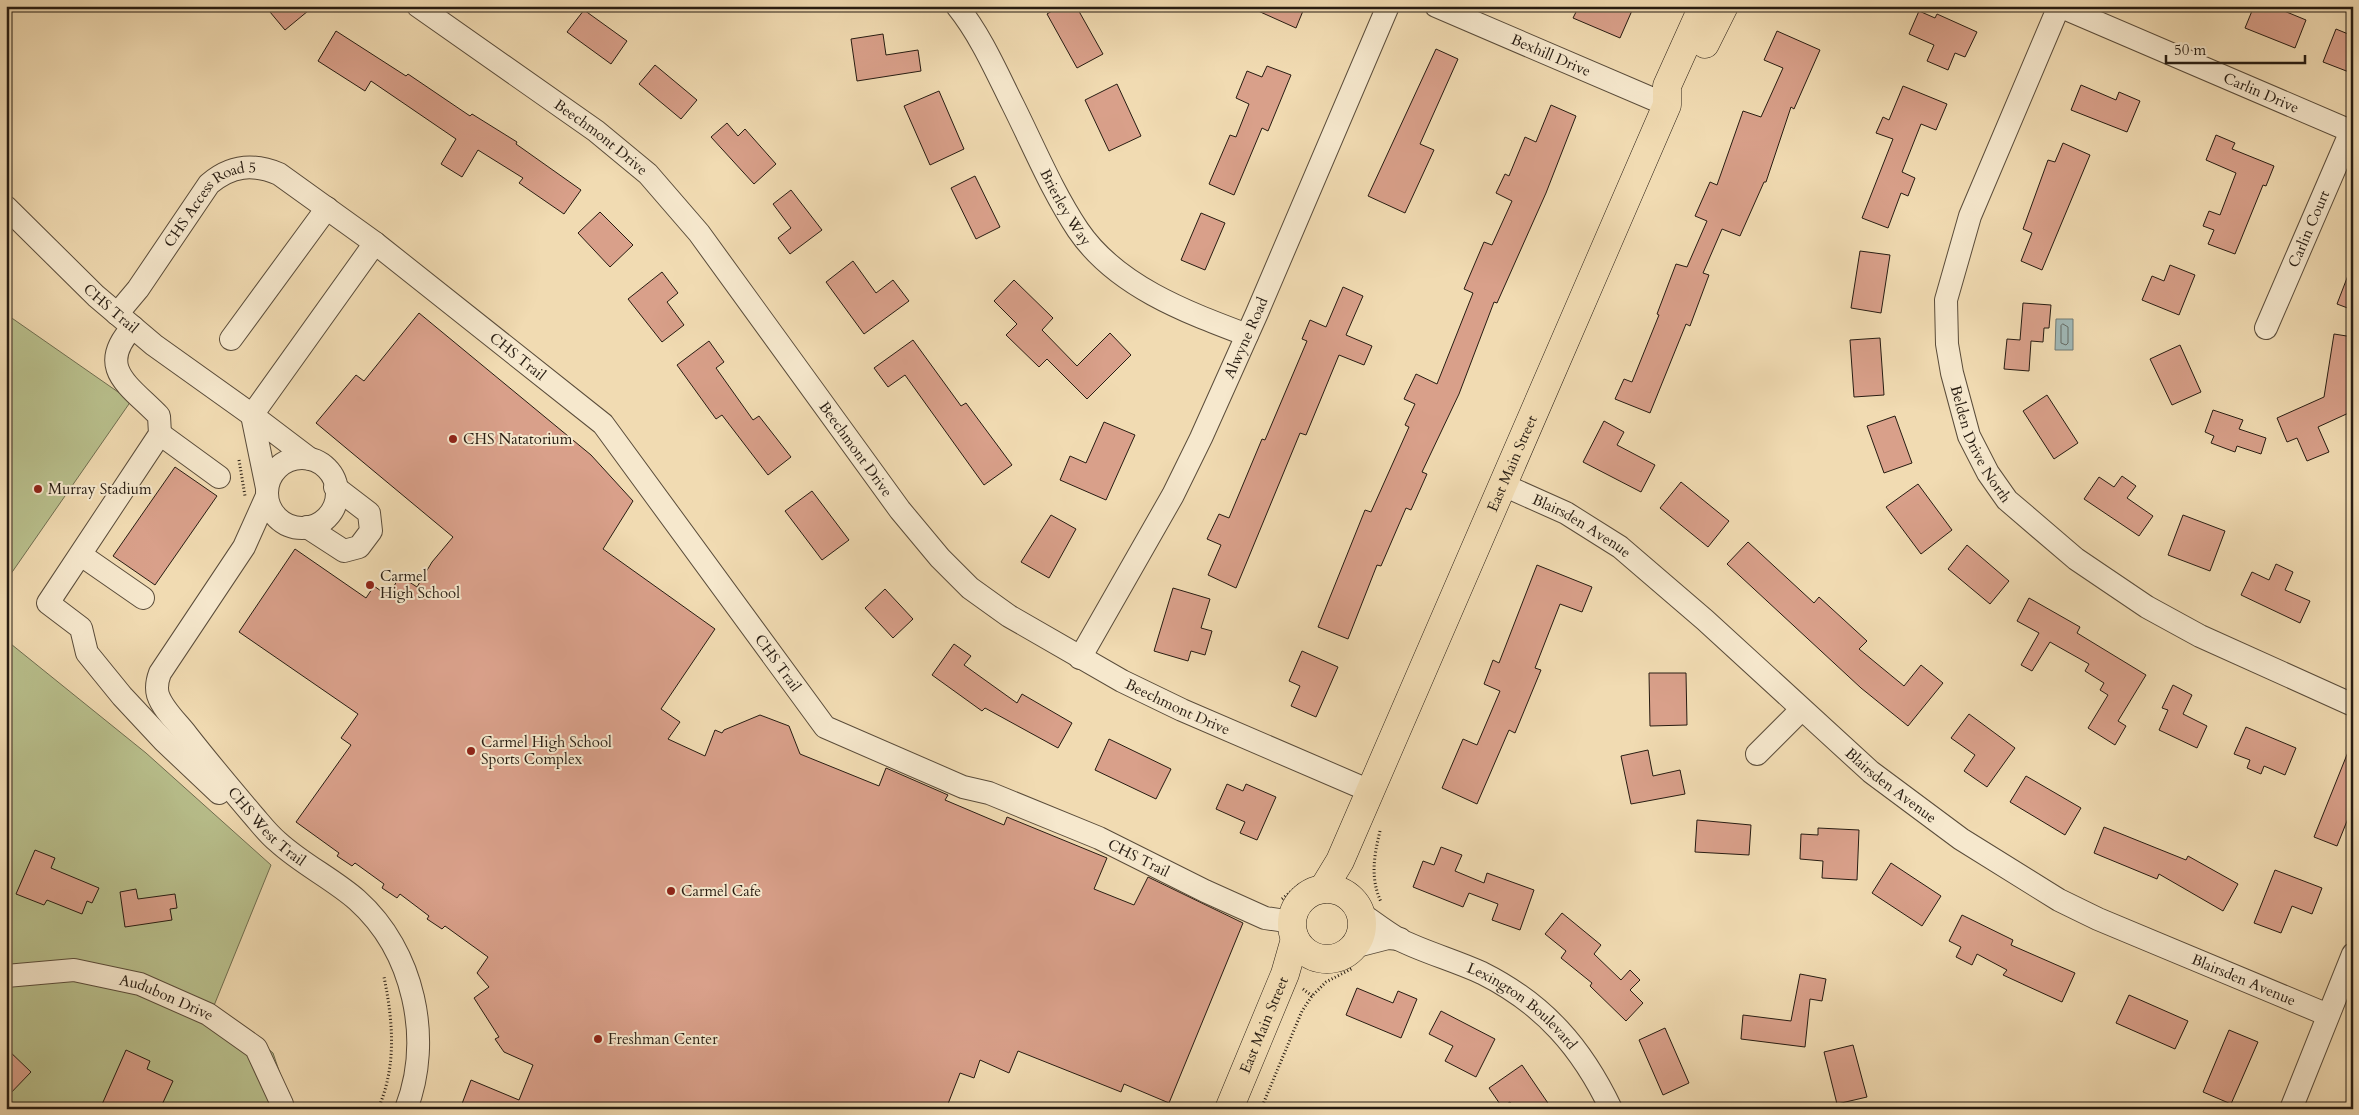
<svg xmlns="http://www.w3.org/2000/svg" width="2359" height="1115" font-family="Cardo,serif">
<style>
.green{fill:#b9c08d;stroke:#706e50}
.water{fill:#a0b8b7;stroke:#707a75}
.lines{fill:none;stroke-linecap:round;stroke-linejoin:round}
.shore{stroke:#646a64;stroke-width:1}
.building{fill:#d9a08a;stroke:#271c12}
.minor-casing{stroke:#5a4c3a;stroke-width:24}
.major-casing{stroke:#271c12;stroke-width:29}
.path{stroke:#271c12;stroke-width:3;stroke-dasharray:1 2.5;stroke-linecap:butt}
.minor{stroke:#f6e8cd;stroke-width:22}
.major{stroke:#f1dbb2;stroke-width:28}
.poi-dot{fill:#8f2418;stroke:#f6e8cd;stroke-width:2}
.labels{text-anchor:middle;stroke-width:4;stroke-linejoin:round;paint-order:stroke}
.street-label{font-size:15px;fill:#271c12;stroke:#f6e8cd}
.poi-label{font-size:15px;fill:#271c12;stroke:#f6e8cd;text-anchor:start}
</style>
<rect width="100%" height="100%" fill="#f1dbb2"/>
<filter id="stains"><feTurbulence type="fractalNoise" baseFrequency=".004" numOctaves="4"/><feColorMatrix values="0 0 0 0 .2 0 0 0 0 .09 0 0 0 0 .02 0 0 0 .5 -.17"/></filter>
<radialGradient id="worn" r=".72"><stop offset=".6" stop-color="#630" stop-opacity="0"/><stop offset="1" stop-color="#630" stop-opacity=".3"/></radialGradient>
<g class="green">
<polygon points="6,314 131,401 8,578 6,577"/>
<polygon points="6,640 146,753 271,865 213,1008 236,1021 273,1053 289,1100 288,1109 6,1109"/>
</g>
<polygon class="water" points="2056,319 2073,319 2073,350 2055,350"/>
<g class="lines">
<polygon class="shore" points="2063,324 2068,327 2068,343 2066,345 2061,343 2061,326"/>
</g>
<g class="building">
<polygon points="265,6 314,6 285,30"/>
<polygon points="1060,6 1076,6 1103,54 1077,68 1047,14"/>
<polygon points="1247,6 1305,6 1296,28"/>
<polygon points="1579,6 1634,6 1620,38 1573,18"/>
<polygon points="2254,6 2272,6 2306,20 2295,48 2245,28"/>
<polygon points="584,10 627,41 611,64 567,32"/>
<polygon points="1919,11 1935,18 1937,14 1977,32 1965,57 1955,53 1948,70 1927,61 1934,45 1909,34"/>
<polygon points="2336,29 2353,36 2353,65 2349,72 2323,62"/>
<polygon points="336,31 406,76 408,74 470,116 472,114 517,142 516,144 581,190 564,214 519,183 523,178 478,150 462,177 441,164 456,139 371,81 365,91 318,61"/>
<polygon points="1777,31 1820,50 1794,109 1791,107 1766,182 1764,182 1740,236 1722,229 1703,273 1709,275 1690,326 1686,324 1650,413 1615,399 1624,379 1632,382 1659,315 1657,314 1676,264 1687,267 1707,221 1695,216 1710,182 1717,185 1743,111 1761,117 1783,68 1764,60"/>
<polygon points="883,34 886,55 918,50 921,71 857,81 851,39"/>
<polygon points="1436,49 1458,59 1420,144 1434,150 1405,213 1368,196"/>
<polygon points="655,65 697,100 681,119 639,84"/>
<polygon points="1267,66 1291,75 1268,131 1262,128 1234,195 1209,184 1230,135 1236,137 1249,104 1236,98 1247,71 1262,77"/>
<polygon points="1117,84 1141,136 1109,151 1085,100"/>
<polygon points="2081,85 2116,100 2119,92 2140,101 2127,132 2071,110"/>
<polygon points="1903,86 1947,104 1936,130 1921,124 1902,172 1915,178 1908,196 1901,193 1888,228 1862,218 1893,139 1876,133 1883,117 1889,120"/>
<polygon points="939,91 964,149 930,165 904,106"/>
<polygon points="1551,105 1576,116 1546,193 1497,303 1494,302 1459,394 1422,472 1427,474 1411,510 1406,508 1381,566 1377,565 1348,639 1318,627 1365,510 1371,512 1409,427 1405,425 1415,404 1404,399 1416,374 1437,384 1473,293 1464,289 1484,242 1492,245 1512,201 1496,193 1505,174 1509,176 1525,137 1536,142"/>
<polygon points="727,123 738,136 745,129 776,164 754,184 711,137"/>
<polygon points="2216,135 2235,143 2232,149 2274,166 2266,186 2263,185 2235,254 2208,244 2214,230 2203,226 2209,211 2220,215 2236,173 2206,160"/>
<polygon points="2063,143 2090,155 2042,270 2021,261 2032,233 2023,229 2048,160 2055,162"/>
<polygon points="975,176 1000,227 976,239 951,188"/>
<polygon points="791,190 822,230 790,254 778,238 791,228 773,204"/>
<polygon points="600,212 633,245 610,267 578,233"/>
<polygon points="1201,213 1225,223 1205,270 1181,260"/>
<polygon points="1860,251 1890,255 1881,313 1851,308"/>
<polygon points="853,261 876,293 893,280 909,301 864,334 826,282"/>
<polygon points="2170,265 2195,275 2179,315 2142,300 2152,276 2164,281"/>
<polygon points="2352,265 2353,265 2353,310 2337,304"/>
<polygon points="662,272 678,293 667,302 684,325 662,342 628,299"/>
<polygon points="1014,280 1053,318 1042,330 1077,366 1110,333 1131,355 1087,399 1047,359 1039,367 1006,335 1017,324 994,301"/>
<polygon points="1343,287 1363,296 1346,335 1372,346 1364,365 1339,355 1306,435 1300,433 1236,588 1208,575 1221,545 1207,539 1219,514 1229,518 1262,439 1265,440 1307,341 1302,339 1310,320 1326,327"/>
<polygon points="2023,303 2051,305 2049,328 2044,328 2043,342 2031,341 2029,371 2004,369 2007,339 2020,340"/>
<polygon points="419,313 591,455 633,501 603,549 715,629 661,709 680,722 668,739 705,756 715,730 722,733 724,730 760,715 789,726 800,754 879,786 886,768 948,795 945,800 1004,825 1007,817 1107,858 1094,889 1134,905 1148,877 1243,923 1169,1103 1124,1084 1121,1092 1018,1051 1009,1073 980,1060 974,1078 960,1073 946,1109 460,1109 471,1080 519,1100 533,1065 504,1052 495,1039 499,1037 474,998 489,987 477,973 488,957 445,926 442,929 427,919 429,916 400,894 397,898 382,888 384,884 355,863 352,866 337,856 339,853 296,822 351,745 341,738 358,714 239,632 295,549 366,598 374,586 388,596 400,576 417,587 432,562 453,537 316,423 356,375 364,381"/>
<polygon points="2334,334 2353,337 2353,411 2318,427 2329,452 2307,461 2297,438 2287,442 2277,418 2324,397"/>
<polygon points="1880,338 1884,395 1854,397 1850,340"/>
<polygon points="913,340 961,406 966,403 1012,465 984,485 905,375 888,387 874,368"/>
<polygon points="709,341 724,362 716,368 753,420 759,416 791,457 768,475 722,415 716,419 677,365"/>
<polygon points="2180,345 2201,392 2172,405 2150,359"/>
<polygon points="2047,395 2078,443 2054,459 2023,411"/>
<polygon points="2213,410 2243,420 2239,429 2266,438 2261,454 2237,446 2235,452 2211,443 2214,436 2205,432"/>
<polygon points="1895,416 1912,463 1884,473 1867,426"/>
<polygon points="1604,421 1624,432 1617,445 1655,465 1641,492 1583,462"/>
<polygon points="1104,422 1135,435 1106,500 1060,480 1070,456 1086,463"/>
<polygon points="175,467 217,496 155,585 113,556"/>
<polygon points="2122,476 2136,486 2127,498 2153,516 2139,536 2084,499 2099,477 2114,487"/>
<polygon points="1681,482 1729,521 1708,547 1660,508"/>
<polygon points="1918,484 1952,530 1921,554 1886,507"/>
<polygon points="812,491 849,540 822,560 785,511"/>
<polygon points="1051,515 1076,529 1049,578 1021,562"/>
<polygon points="2183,515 2225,531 2210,571 2168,555"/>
<polygon points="1748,542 1814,603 1819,597 1867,641 1859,649 1904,686 1921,665 1943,683 1908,726 1861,688 1727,564"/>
<polygon points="1967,545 2009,581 1990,604 1948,569"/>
<polygon points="2276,564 2293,572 2285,590 2310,601 2300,623 2241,595 2252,572 2269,580"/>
<polygon points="1537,565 1592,587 1582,612 1560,604 1535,668 1541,670 1515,733 1509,730 1477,804 1442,788 1463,739 1477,745 1500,691 1484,684 1493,660 1499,663"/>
<polygon points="1173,588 1210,599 1201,628 1212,631 1205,655 1191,651 1188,661 1154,651"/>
<polygon points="885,589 913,619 893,638 865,608"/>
<polygon points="2029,598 2080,627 2077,633 2146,675 2118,721 2126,726 2115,745 2088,728 2108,695 2100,690 2104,683 2085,671 2089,664 2050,642 2032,671 2021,665 2039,633 2017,621"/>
<polygon points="954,644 971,656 964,665 1017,703 1022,694 1072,723 1058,748 985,708 982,711 932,675"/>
<polygon points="1302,651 1338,667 1316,717 1291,706 1300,686 1289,681"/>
<polygon points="1649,673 1686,673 1687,725 1650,726"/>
<polygon points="2173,685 2192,695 2183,714 2207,726 2197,748 2159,730 2168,710 2162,708"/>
<polygon points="1969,714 2015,748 1987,787 1964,771 1975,755 1951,738"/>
<polygon points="2246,727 2296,748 2285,775 2264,766 2261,774 2247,768 2250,760 2234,754"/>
<polygon points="1109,739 1171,769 1156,799 1095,770"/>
<polygon points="2352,742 2353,806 2337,846 2314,837"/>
<polygon points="1648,750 1653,776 1680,770 1685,794 1631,804 1621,756"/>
<polygon points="2026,776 2081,808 2065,835 2010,802"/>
<polygon points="1227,784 1243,791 1246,784 1276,797 1257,840 1240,833 1245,822 1216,809"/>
<polygon points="1697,820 1751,825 1749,855 1695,852"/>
<polygon points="2104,827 2186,860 2188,856 2238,884 2223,911 2159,874 2157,879 2094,853"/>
<polygon points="1818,828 1859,830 1857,880 1822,878 1823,861 1800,859 1801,834 1818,835"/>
<polygon points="1441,847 1462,855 1455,871 1484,883 1487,873 1534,890 1520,930 1492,920 1498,904 1469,893 1463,907 1413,887 1423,861 1434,865"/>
<polygon points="35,850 55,858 51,868 99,888 92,903 87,901 82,914 47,900 44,905 16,894"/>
<polygon points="1891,863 1941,896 1922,926 1872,893"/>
<polygon points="2275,870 2322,888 2312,914 2292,906 2281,933 2254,923"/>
<polygon points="136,889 138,899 175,894 177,908 170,909 172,920 125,927 120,892"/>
<polygon points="1562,913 1601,945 1594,954 1621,980 1630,970 1640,980 1630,990 1643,1003 1626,1021 1590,986 1592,983 1561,958 1566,951 1545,934"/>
<polygon points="1962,915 2013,940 2011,945 2075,973 2062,1002 2003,975 2007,970 1977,954 1972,965 1956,957 1961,947 1949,941"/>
<polygon points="1800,974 1826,979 1822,1001 1810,999 1805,1047 1741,1039 1743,1015 1791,1021"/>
<polygon points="1357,988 1393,1003 1398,991 1417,999 1401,1038 1346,1015"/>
<polygon points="2129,995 2188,1021 2175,1049 2116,1023"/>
<polygon points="1441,1011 1495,1039 1476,1077 1445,1061 1453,1046 1429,1034"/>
<polygon points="1665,1028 1689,1083 1663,1095 1639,1040"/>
<polygon points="2229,1030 2258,1042 2231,1104 2203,1092"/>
<polygon points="1853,1045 1867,1097 1837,1104 1824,1052"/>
<polygon points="6,1048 31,1072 6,1098"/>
<polygon points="126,1050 150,1061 147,1069 173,1081 160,1109 100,1109"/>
<polygon points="1522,1065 1552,1109 1514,1109 1510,1102 1502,1107 1489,1088"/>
</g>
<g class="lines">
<defs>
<g id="minor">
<path id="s1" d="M418,6L596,131L648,174L699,233L900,510L940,558L970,588L1009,616L1122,681L1182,710L1370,791"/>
<path id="s2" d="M957,6C981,36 996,71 1013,105C1034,147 1052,191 1078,230C1116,286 1186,312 1247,335"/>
<path id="s3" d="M1436,6L1667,105"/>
<path id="s4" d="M2059,6L1970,216L1946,300L1947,344L1952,373L1969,436L1988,473L2007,500L2076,559L2147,607L2200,636L2353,705"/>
<path id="s5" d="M2059,6L2353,132"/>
<path id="s6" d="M6,207L96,296L154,345L252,415L375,243"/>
<path id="s7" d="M117,314L138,289L209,184C231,165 253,163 279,174L375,243L603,424L825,727L963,787L989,793L1099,838L1205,891L1265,918L1292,922"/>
<path d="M133,327C95,368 129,385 159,416L160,434L48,603L81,628L87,653L122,696L164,741L219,793"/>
<path id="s8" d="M2266,328L2351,131"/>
<polyline points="231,339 327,208"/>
<polyline points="160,434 219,477"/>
<circle cx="302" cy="493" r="35"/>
<path id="s9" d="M1501,484L1566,513L1620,547L1705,620L1871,772L1961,839L2059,900L2098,919L2328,1015"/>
<polyline points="267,488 252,415 310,459"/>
<path id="s10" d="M266,498L244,547L160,673C157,681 156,688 158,695C163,710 178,723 187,735C208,762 230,788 252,814C260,823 268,834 278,842C302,864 333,879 357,900C414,951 433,1039 406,1109"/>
<polyline points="307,527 344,551 359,547 371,531 369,513 335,487"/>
<polyline points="81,555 143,598"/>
<path id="s11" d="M1080,658L1173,495L1201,438L1257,313L1388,6"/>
<polyline points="1757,754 1801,710"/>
<path id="s12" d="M1359,912C1372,921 1386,932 1400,940C1427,953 1456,961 1482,973C1544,1004 1582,1048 1611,1109"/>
<polyline points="1353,947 1388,938 1400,939"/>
<path id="s13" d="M6,976L74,970L140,984L208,1014L256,1048L282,1104L281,1109"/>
<polyline points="2291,1109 2353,954"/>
</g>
<g id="major">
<polyline points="1705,44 1724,6"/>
<path id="s14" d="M1323,889L1340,861L1667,105V86L1703,6"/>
<circle cx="1327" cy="924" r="35"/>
<path id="s15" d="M1229,1109L1285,974L1295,939"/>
</g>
</defs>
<use href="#minor" class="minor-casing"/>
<use href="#major" class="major-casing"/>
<g class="path">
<polyline points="239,460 245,496"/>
<path d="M1380,831C1374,856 1370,878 1381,902"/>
<polyline points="1282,899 1300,884"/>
<polyline points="1303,989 1312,996"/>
<path d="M378,1109C397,1066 393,1021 384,977"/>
<polyline points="1261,1109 1302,1011 1312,996 1326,982 1353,968"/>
</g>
<use href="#minor" class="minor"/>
<use href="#major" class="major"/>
</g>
<g class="poi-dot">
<circle cx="453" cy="439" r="5"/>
<circle cx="38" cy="489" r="5"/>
<circle cx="370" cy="585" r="5"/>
<circle cx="471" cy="751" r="5"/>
<circle cx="671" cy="891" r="5"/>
<circle cx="598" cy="1039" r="5"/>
</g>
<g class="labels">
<g class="street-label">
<text dy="5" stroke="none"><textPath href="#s3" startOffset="125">Bexhill Drive</textPath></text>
<text dy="5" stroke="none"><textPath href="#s5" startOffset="220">Carlin Drive</textPath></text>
<text dy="5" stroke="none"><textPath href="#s1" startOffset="225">Beechmont Drive</textPath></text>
<text dy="5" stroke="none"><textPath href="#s2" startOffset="229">Brierley Way</textPath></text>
<text dy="5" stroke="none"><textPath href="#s7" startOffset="148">CHS Access Road 5</textPath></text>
<text dy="5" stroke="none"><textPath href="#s8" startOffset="108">Carlin Court</textPath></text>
<text dy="5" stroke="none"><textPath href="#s6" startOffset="146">CHS Trail</textPath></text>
<text dy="5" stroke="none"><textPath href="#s11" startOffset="361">Alwyne Road</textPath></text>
<text dy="5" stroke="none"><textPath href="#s7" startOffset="535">CHS Trail</textPath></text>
<text dy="5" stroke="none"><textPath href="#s4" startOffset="466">Belden Drive North</textPath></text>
<text dy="5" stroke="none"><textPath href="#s1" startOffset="630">Beechmont Drive</textPath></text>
<text dy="5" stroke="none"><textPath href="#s14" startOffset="466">East Main Street</textPath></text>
<text dy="5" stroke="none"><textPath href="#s9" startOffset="91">Blairsden Avenue</textPath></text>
<text dy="5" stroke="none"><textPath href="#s7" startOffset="940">CHS Trail</textPath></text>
<text dy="5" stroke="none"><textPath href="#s1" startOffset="1050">Beechmont Drive</textPath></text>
<text dy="5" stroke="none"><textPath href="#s9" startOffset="496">Blairsden Avenue</textPath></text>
<text dy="5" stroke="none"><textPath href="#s10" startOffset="399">CHS West Trail</textPath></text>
<text dy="5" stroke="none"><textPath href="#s7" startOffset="1360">CHS Trail</textPath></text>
<text dy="5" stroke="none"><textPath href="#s9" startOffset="901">Blairsden Avenue</textPath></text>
<text dy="5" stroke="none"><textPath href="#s13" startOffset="165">Audubon Drive</textPath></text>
<text dy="5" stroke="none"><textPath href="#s12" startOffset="190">Lexington Boulevard</textPath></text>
<text dy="5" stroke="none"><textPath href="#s15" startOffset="91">East Main Street</textPath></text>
</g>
<g class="poi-label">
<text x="463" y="444">CHS Natatorium</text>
<text x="48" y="494">Murray Stadium</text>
<text x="380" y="581">Carmel<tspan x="380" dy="17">High School</tspan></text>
<text x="481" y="747">Carmel High School<tspan x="481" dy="17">Sports Complex</tspan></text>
<text x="681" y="896">Carmel Cafe</text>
<text x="608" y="1044">Freshman Center</text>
</g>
</g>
<rect width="2359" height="1115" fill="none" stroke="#f1dbb2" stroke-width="25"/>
<rect x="8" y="8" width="2344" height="1100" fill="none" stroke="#271c12" stroke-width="2.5"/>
<rect x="12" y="12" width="2334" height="1090" fill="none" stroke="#271c12"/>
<path d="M2166 55v8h139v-8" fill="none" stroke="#271c12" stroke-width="2.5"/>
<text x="2174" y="55" font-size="15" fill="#271c12" stroke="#f6e8cd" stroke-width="4" paint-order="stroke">50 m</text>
<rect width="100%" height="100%" filter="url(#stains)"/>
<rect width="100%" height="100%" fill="url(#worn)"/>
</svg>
